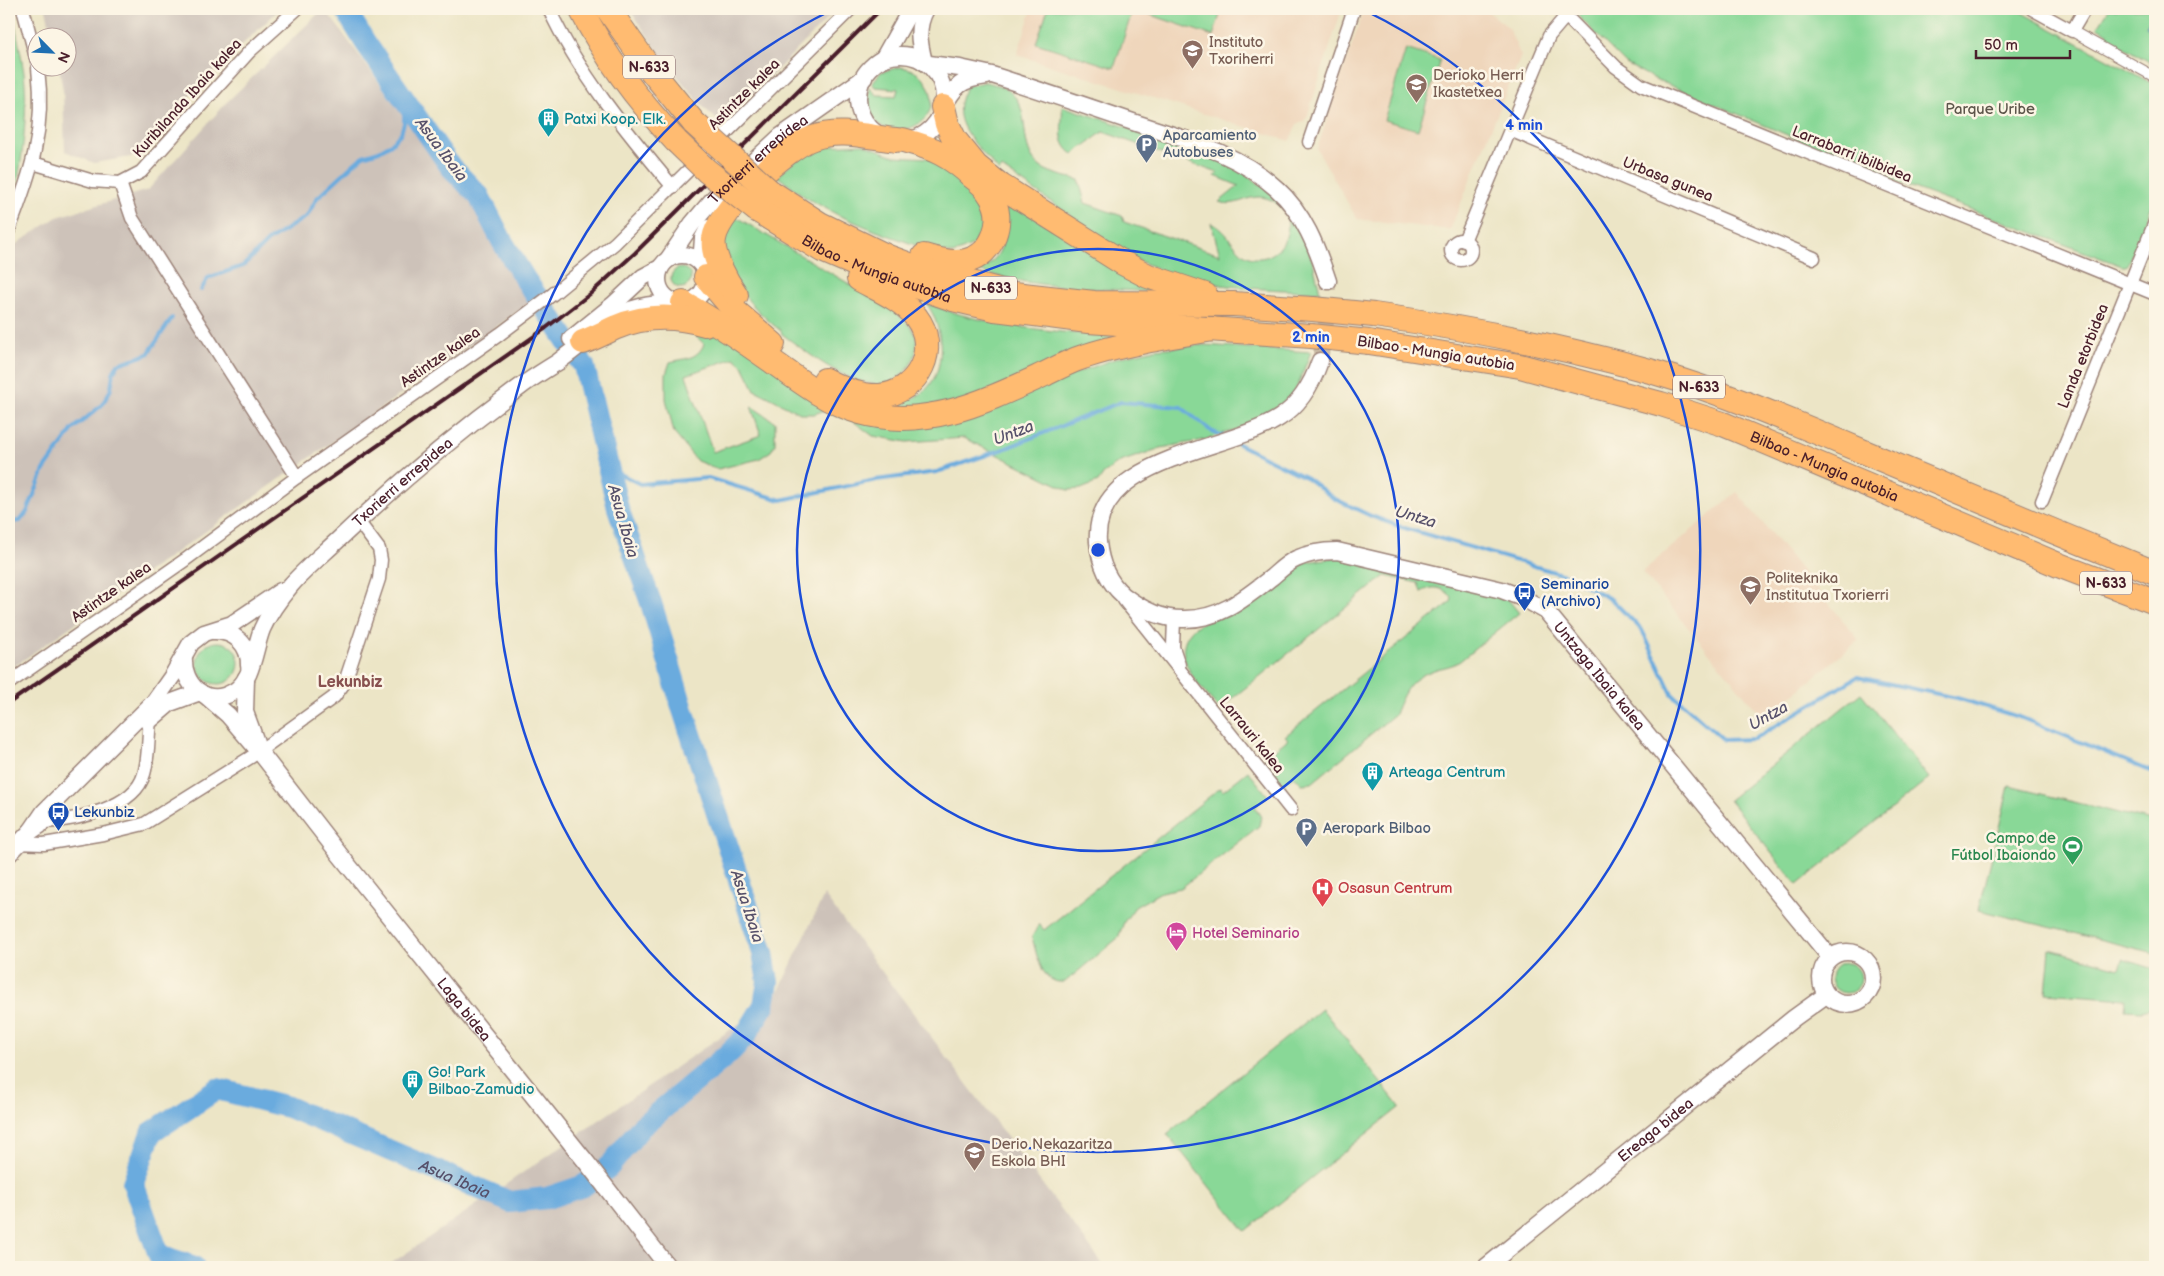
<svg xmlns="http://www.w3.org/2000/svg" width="2164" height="1276" font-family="'Balsamiq Sans',sans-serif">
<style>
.built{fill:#efd6bb}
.industrial{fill:#cdc2b9}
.green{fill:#89d897;stroke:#6a7c61}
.water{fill:#6babde;stroke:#5a6584}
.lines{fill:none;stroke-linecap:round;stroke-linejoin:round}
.stream{stroke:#6babde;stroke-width:4}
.river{stroke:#6babde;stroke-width:22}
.tertiary-tunnel{stroke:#ccbda7;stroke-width:16;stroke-dasharray:16 8;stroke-linecap:butt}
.pedestrian-casing{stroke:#9b8278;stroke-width:12}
.minor-casing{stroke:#9b8278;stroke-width:15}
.tertiary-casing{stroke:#9b8278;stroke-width:19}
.motorway-casing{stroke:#9b8278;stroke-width:26}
.pedestrian{stroke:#fff;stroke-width:10}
.minor{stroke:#fff;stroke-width:12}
.tertiary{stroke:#fff;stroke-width:16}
.motorway{stroke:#ffbb71;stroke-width:24}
.rail{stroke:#4a1f2b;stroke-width:4}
.motorway-bridge-casing{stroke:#9b8278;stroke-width:26;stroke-linecap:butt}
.motorway-bridge{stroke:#ffbb71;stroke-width:24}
.ring{fill:none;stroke:#1d4ed8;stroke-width:2.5}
.labels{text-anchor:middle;stroke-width:5;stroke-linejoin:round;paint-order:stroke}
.shield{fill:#fcf5e5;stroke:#7f5f63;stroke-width:1}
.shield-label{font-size:14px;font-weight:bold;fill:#4a1f2b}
.education-label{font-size:15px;fill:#785e54;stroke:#fcf5e5;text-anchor:start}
.street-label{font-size:15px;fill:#4a1f2b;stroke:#fcf5e5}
.park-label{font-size:15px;fill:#5d564b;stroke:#fcf5e5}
.culture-label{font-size:15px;fill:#0d838f;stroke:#fcf5e5;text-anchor:start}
.service-label{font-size:15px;fill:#4e5e75;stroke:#fcf5e5;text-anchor:start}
.transit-label{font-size:15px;fill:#164399;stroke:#fcf5e5;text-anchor:start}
.leisure-label{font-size:15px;fill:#27864d;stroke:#fcf5e5;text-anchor:end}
.health-label{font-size:15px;fill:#be3a42;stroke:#fcf5e5;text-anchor:start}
.hotel-label{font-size:15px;fill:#b23c85;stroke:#fcf5e5;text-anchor:start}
.water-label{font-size:16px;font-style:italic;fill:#56506a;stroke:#fcf5e5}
.neighbourhood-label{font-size:16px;font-weight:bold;fill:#885150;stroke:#fcf5e5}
.centre{fill:#1d4ed8;stroke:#fcf5e5;stroke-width:2.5}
.ring-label{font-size:15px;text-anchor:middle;font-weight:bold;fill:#1d4ed8;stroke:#fcf5e5;stroke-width:5;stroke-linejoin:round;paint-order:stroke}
</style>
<rect width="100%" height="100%" fill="#fcf5e5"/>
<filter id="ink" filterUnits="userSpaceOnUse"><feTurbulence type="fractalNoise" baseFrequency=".02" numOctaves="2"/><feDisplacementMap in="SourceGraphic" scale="10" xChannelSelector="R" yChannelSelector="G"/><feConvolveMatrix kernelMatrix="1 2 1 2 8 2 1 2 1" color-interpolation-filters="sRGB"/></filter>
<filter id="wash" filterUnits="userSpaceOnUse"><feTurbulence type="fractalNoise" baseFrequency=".0096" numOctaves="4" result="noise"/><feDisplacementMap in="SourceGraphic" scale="20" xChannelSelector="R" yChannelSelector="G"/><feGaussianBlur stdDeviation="1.12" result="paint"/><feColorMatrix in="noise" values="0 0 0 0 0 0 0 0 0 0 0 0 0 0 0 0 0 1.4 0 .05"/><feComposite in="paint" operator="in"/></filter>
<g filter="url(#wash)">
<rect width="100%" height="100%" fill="#ece5c6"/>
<g class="built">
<polygon points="1032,9 1342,9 1307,117 1303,122 1297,124 1290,141 1017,55"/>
<polygon points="1364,9 1485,9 1508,27 1521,56 1450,230 1357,219 1317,149"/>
<polygon points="1737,492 1859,640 1764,719 1642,572"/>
</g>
<g class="industrial">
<polygon points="46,9 280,9 212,73 131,157 94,163 65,151 63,90 59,68 68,68 68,38 52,37"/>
<polygon points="323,9 325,9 407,121 485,214 523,285 534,300 9,670 9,249 57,217 148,190 228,101"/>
<polygon points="629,9 837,9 723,125 702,106 665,61"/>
<polygon points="824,895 1105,1267 386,1267 775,999"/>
</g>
<g class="green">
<path d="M9,9H12C16,30 21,52 24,73C29,115 21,178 9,218Z"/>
<polygon points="1048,9 1133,9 1114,68 1036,43"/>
<polygon points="1150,9 1222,9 1213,36 1148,14"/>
<polygon points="1571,9 2015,9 2155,85 2155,198 2129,261 2126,266 2122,266 1903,184 1655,79 1626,64"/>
<polygon points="2109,9 2155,9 2155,65 2106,37 2108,33 2098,27"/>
<polygon points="1406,49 1440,60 1418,130 1384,120"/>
<path d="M900,67C912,68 923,75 928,86C951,134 857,154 870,88L877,95L896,96L898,89L875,87L872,83L881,72Z"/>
<path d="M985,82C994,84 1004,86 1010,92C1034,111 1015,150 1042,168C1052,174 1067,177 1079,180L1085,203L1122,216L1124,222L1220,255L1211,223C1231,231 1236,257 1254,258C1288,261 1301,213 1271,200C1250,190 1240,209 1219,202L1239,186L1215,176L1218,173L1103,132L1073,154C1055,142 1064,123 1062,106L1209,154L1236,167L1276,196L1302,234L1313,262L1320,292L1247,288L1221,285L1163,271L1132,258L1002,168L999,172C979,145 944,123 967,86Z"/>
<polygon points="863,144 894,156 928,158 947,166 985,201 988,216 986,233 978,243 953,254 918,246 876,231 838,215 805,197 777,176 811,147"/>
<path d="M1002,199L1155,287V292C1097,288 1036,289 979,271C1010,254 1005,230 1002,199Z"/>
<path d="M736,217L895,311C901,318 912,326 915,334C923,359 899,388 873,384C840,379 809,354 782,334L781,331C760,315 737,291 726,266C723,258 723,245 722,236Z"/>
<circle cx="681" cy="278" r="10"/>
<path d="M926,303C986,327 1052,331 1116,337L962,402L899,407C906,400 915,398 922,393C948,373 944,326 926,303Z"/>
<path d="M686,314L873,421L1013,401L1066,377L1117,358L1155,349L1203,345L1311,352L1297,387L1287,399L1271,411L1243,427L1204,440L1161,448L1120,462L1105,472L1098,482L1081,489L1068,490L964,438L907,442L873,436L853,421L822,411L814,414H802L755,390L742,364L734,358L686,375L713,452L761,435L751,406L775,422V444L771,451L759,459L718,469L697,461L674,433L666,399V374L670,362C685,358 697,360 704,344L674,315Z"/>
<path d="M1338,557L1507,598L1519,613L1460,661C1452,666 1445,667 1437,669C1410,678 1405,689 1395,714L1312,783L1302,784L1294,776L1281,786L1261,761L1288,739L1285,736L1451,602L1452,597C1442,587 1434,585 1421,592L1418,583L1385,576L1219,709C1201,687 1165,654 1195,627L1295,567L1307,562Z"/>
<circle cx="218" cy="663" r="21"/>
<polygon points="1861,693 1929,778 1797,885 1729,800"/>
<path d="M1248,771L1268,796L1255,807L1261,817L1259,826L1181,888L1161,892L1135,907L1124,922L1118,938L1065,982C1041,985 1037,955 1032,937L1039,924L1044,930L1220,788L1223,791Z"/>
<polygon points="2009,786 2155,822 2155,953 1979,910"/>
<polygon points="2050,949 2119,968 2122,959 2155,969 2155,1008 2141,1011 2125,1010 2126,999 2046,993"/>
<circle cx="1846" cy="978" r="15"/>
<polygon points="1322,1009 1400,1107 1245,1231 1167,1134"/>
</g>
<polygon class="water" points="2155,11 2155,32 2146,26"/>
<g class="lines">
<g class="stream">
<polyline points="201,290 208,278 243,266 268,241 307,216 317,198 355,163 363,156 379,151 391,144 401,133 404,123 404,99"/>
<polyline points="1236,443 1307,478 1333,498 1371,516 1401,527 1568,576 1612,600 1642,630 1672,694 1724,740 1754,739 1857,677 1957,698 2022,718 2155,773"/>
<polyline points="607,467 640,484 708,478 781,500 876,480 937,472 1004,449 1121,402 1181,407 1211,431 1223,436"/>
<polyline points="9,522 20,521 27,512 44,470 73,429 102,405 111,389 113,373 118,364 148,354 172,318"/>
</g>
<path class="river" id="s1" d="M194,1267L159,1255L133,1183L151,1133L217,1089L288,1107L510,1202L547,1198L583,1186L609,1167L641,1127L727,1055L744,1038L764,1005L768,982L763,953L683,710L652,606L618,508L584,366L525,279L502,241L479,196L450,166L365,42L345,9"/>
</g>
</g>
<g filter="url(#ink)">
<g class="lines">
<polyline class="tertiary-tunnel" points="1320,361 1326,322 1328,281"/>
<defs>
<polyline id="pedestrian" points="2072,31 2155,77"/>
<g id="minor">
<polyline points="23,9 38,65"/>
<path d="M549,9C577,71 629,135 673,187"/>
<polyline points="1559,9 1616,67 1641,85 2155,294"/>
<polyline points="2032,9 2072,31 2085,9"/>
<polyline points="1510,130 1814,258"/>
<polyline points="1309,142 1354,9"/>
<polyline points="33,163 93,181 120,183 132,218 297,477"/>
<polyline points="120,183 141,172 249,52 297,9"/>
<path d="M9,230C31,173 46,130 38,68"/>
<circle cx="1461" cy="250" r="10"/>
<polyline points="1464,241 1549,36 1566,16"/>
<polyline points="2042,501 2155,222"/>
<polyline points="1124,600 1291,810"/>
<polyline points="1174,619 1173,647 1179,665"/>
<polyline points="9,683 185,560 297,477 500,334 553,294 615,243 851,9"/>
<path d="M46,822C76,820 135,808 144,774C149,757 148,737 150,720"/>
<polyline points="13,843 44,844 103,834 144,824 251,757 334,697 345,682 379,579 381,560 379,549 358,521"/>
</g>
<g id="tertiary">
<circle cx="901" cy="98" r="43"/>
<polyline points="883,59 911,9"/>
<path d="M924,62C919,42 916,27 926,9"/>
<path d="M929,64L960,68L992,75C1039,90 1086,106 1133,122C1183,139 1237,152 1277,189C1304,213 1317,248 1328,281"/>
<path d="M943,107C955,86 961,79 987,76"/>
<circle cx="682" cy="279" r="24"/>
<path id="s2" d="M669,258L692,224L715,197L781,136L864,78"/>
<polyline points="701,264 703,238 708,228"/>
<path d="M610,321C630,306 651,304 676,303"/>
<polyline points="571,339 613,305 643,277 660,268"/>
<path id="s3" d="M1320,361C1312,384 1300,405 1279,418C1226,452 1092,457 1098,542C1100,562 1107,581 1123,595C1141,609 1162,620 1185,619C1221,619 1245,598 1272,577C1279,571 1287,563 1296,559C1309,553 1322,551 1337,551L1502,590L1523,598L1546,611L1830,957"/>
<path d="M213,631C234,630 250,645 249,666"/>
<path id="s4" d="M184,657C182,684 206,708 233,692C253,681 254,649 262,629C269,613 280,598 291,585C305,569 322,555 338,540C395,486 456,434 520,387C532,378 545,370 558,362C569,354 580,345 590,336"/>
<polyline points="246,678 245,712 256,742"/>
<path id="s5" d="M205,695L228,715L259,751L340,855L587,1163L668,1267"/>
<polyline points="148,722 170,703 200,692"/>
<polyline points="31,831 44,812 154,702 173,675 191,643 204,633 232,624 281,591"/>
<polyline points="9,854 31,831 40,825"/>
<circle cx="1847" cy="978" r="26"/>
<path id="s6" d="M1486,1267L1794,1018L1826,995"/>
</g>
<g id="motorway">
<path d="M581,9C605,57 639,102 676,141"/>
<polyline points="608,9 650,69 694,123"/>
<polyline points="943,107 947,124 955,140 976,166 1001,186 1123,263 1148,276 1205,295"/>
<path d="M903,140C933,148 950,155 973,177C980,182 987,189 991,196C1006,220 993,255 966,261C953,264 937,260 924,256"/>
<polyline points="769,191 820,224 888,257 926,271 1014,294 1094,303 1233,304 1313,309"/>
<path id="s7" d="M757,210L822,250L871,271L953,299L995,309L1088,321L1311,336"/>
<polyline points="706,277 736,312 773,344"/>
<path d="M736,295C727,282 711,255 714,239C718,211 786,147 813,138C839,128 869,137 896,140"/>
<path d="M683,303C713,320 741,339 769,359C797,379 826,402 860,412C926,431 986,401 1045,374C1057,368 1070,361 1083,357C1125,343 1169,337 1212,329"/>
<path d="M1374,315C1467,328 1560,346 1650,371C1730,394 1807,428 1883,460C1974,498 2064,536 2155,573"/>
<path d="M583,342C594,338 604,333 614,328C644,315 675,315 705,324"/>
<path id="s8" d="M1369,342L1520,366L1661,404L1723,424L2056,564L2155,602"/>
<path d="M825,380C840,388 862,397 880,396C919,392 940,348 916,317C902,299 877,289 859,279"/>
</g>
</defs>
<use href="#pedestrian" class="pedestrian-casing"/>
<use href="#minor" class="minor-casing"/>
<use href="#tertiary" class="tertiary-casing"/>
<use href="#motorway" class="motorway-casing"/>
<use href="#pedestrian" class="pedestrian"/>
<use href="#minor" class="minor"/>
<use href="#tertiary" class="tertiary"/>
<use href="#motorway" class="motorway"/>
<polyline class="rail" points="9,703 546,328 590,294 635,253 881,9"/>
<defs>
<g id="motorway-bridge">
<polyline points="694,123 769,191"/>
<polyline points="676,141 707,171 757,210"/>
<polyline points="1313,309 1374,315"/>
<polyline points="1311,336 1369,342"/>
</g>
</defs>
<use href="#motorway-bridge" class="motorway-bridge-casing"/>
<use href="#motorway-bridge" class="motorway-bridge"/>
</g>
</g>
<g class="ring">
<circle cx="1098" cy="550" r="301"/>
<path d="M1362 9A602 602 0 1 1 834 9"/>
</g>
<defs>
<symbol id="school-pin" viewBox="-11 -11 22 30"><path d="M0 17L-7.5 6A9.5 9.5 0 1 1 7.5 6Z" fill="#8d6e63" stroke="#fcf5e5"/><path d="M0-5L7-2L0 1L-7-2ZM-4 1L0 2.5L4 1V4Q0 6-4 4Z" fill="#fff"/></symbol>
<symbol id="building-pin" viewBox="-11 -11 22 30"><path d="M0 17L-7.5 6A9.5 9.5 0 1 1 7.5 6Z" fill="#0f9aa8" stroke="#fcf5e5"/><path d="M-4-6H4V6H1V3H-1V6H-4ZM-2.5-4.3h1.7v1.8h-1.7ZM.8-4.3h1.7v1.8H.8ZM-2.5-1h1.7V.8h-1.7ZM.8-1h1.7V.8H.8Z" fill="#fff"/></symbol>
<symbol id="parking-pin" viewBox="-11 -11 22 30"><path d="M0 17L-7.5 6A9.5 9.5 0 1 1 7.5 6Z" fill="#5c6f8a" stroke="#fcf5e5"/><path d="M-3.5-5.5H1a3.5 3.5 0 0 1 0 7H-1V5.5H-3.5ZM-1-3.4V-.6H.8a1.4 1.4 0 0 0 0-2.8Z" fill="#fff"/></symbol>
<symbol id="bus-pin" viewBox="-11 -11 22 30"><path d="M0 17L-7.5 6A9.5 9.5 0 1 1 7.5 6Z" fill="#1a4fb4" stroke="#fcf5e5"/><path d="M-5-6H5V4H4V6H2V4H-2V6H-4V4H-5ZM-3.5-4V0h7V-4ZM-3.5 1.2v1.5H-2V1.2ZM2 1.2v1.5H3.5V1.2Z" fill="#fff"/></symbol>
<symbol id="stadium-pin" viewBox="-11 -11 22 30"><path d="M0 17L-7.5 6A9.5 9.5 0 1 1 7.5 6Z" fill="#2e9e5b" stroke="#fcf5e5"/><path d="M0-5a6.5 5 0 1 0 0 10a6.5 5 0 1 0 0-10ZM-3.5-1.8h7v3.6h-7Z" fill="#fff"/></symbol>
<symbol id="hospital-pin" viewBox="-11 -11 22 30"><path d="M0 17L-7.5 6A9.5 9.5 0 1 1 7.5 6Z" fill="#e0444e" stroke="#fcf5e5"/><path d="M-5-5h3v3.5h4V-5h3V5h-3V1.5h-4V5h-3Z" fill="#fff"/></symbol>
<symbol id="hotel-pin" viewBox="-11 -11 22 30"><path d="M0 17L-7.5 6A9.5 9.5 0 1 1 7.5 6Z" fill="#d1479c" stroke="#fcf5e5"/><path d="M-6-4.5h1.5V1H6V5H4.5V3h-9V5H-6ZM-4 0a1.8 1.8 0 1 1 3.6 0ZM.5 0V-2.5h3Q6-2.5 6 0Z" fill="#fff"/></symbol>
</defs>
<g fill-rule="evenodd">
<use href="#school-pin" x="1180" y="38" width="25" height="34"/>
<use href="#school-pin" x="1404" y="72" width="25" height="34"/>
<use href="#building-pin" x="536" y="106" width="25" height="34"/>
<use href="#parking-pin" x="1134" y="132" width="25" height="34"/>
<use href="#school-pin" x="1738" y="574" width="25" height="34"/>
<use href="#bus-pin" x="1512" y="580" width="25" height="34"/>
<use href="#building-pin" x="1360" y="760" width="25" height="34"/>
<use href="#bus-pin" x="46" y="800" width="25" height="34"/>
<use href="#parking-pin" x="1294" y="816" width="25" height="34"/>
<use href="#stadium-pin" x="2060" y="834" width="25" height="34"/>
<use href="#hospital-pin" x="1310" y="876" width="25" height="34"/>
<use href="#hotel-pin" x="1164" y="920" width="25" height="34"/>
<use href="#building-pin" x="400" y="1068" width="25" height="34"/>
<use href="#school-pin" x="962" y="1140" width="25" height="34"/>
</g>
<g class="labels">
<g class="shield">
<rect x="623" y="55.5" width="52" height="23" rx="4"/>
<rect x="965" y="276.5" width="52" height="23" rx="4"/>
<rect x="1673" y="375.5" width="52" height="23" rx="4"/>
<rect x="2080" y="571.5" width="52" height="23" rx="4"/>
</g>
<g class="shield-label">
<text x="649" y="72">N-633</text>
<text x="991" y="293">N-633</text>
<text x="1699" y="392">N-633</text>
<text x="2106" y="588">N-633</text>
</g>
<g class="education-label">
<text x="1209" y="47">Instituto<tspan x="1209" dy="17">Txoriherri</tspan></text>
<text x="1433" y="80">Derioko Herri<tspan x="1433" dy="17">Ikastetxea</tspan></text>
<text x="1766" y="583">Politeknika<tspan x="1766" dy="17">Institutua Txorierri</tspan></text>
<text x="991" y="1149">Derio Nekazaritza<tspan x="991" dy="17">Eskola BHI</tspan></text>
</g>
<g class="street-label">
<text transform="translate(744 94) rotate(-45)" y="5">Astintze kalea</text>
<text transform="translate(187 98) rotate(-48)" y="5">Kuribilanda Ibaia kalea</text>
<text transform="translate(1852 154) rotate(22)" y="5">Larrabarri ibilbidea</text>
<text dy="5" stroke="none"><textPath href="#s2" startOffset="134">Txorierri errepidea</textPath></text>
<text transform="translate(1668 179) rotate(22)" y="5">Urbasa gunea</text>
<text dy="5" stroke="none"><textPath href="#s7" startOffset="134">Bilbao - Mungia autobia</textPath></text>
<text transform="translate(1436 353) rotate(9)" y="5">Bilbao - Mungia autobia</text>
<text transform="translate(2083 356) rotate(-68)" y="5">Landa etorbidea</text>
<text transform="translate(440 357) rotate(-35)" y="5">Astintze kalea</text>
<text dy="5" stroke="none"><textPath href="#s8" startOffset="474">Bilbao - Mungia autobia</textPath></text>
<text dy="5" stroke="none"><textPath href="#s4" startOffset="351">Txorierri errepidea</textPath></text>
<text transform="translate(111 592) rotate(-35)" y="5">Astintze kalea</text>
<text dy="5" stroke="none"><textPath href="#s3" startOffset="908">Untzaga Ibaia kalea</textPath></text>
<text transform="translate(1252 735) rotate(51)" y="5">Larrauri kalea</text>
<text dy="5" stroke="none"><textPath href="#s5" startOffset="408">Laga bidea</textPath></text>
<text dy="5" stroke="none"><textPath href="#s6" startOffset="218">Ereaga bidea</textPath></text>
</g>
<g class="park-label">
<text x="1990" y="114">Parque Uribe</text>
</g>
<g class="culture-label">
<text x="564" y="124">Patxi Koop. Elk.</text>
<text x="1389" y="777">Arteaga Centrum</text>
<text x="428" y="1077">Go! Park<tspan x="428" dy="17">Bilbao-Zamudio</tspan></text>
</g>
<g class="service-label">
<text x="1163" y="140">Aparcamiento<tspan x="1163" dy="17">Autobuses</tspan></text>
<text x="1323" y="833">Aeropark Bilbao</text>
</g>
<g class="transit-label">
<text x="1541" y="589">Seminario<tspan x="1541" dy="17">(Archivo)</tspan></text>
<text x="74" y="817">Lekunbiz</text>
</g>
<g class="leisure-label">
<text x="2056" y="843">Campo de<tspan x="2056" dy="17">Fútbol Ibaiondo</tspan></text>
</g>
<g class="health-label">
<text x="1338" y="893">Osasun Centrum</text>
</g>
<g class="hotel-label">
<text x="1192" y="938">Hotel Seminario</text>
</g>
<g class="water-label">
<text transform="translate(442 149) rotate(53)" y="6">Asua Ibaia</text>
<text transform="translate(1013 432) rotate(-21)" y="6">Untza</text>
<text transform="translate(1416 516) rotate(17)" y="6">Untza</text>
<text transform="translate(624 521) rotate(74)" y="6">Asua Ibaia</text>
<text transform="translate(1768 715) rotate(-29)" y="6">Untza</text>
<text transform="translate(748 906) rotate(72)" y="6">Asua Ibaia</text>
<text dy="6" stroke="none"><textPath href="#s1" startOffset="501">Asua Ibaia</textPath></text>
</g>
<g class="neighbourhood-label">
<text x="350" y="687">Lekunbiz</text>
</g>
</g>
<circle cx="1098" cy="550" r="8" class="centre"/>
<g class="ring-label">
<text x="1524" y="130">4 min</text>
<text x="1311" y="342">2 min</text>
</g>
<rect width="2164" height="1276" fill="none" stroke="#fcf5e5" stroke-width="30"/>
<g transform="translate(52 52) rotate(114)"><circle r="24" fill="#fcf5e5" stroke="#b59f9b"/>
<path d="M0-4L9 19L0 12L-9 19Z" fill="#1f6fb2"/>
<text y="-8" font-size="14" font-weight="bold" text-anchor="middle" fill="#4a1f2b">N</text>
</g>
<path d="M1976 50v8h94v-8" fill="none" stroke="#4a1f2b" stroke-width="2.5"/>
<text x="1984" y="50" font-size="15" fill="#4a1f2b" stroke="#fcf5e5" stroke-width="4" paint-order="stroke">50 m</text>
</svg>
